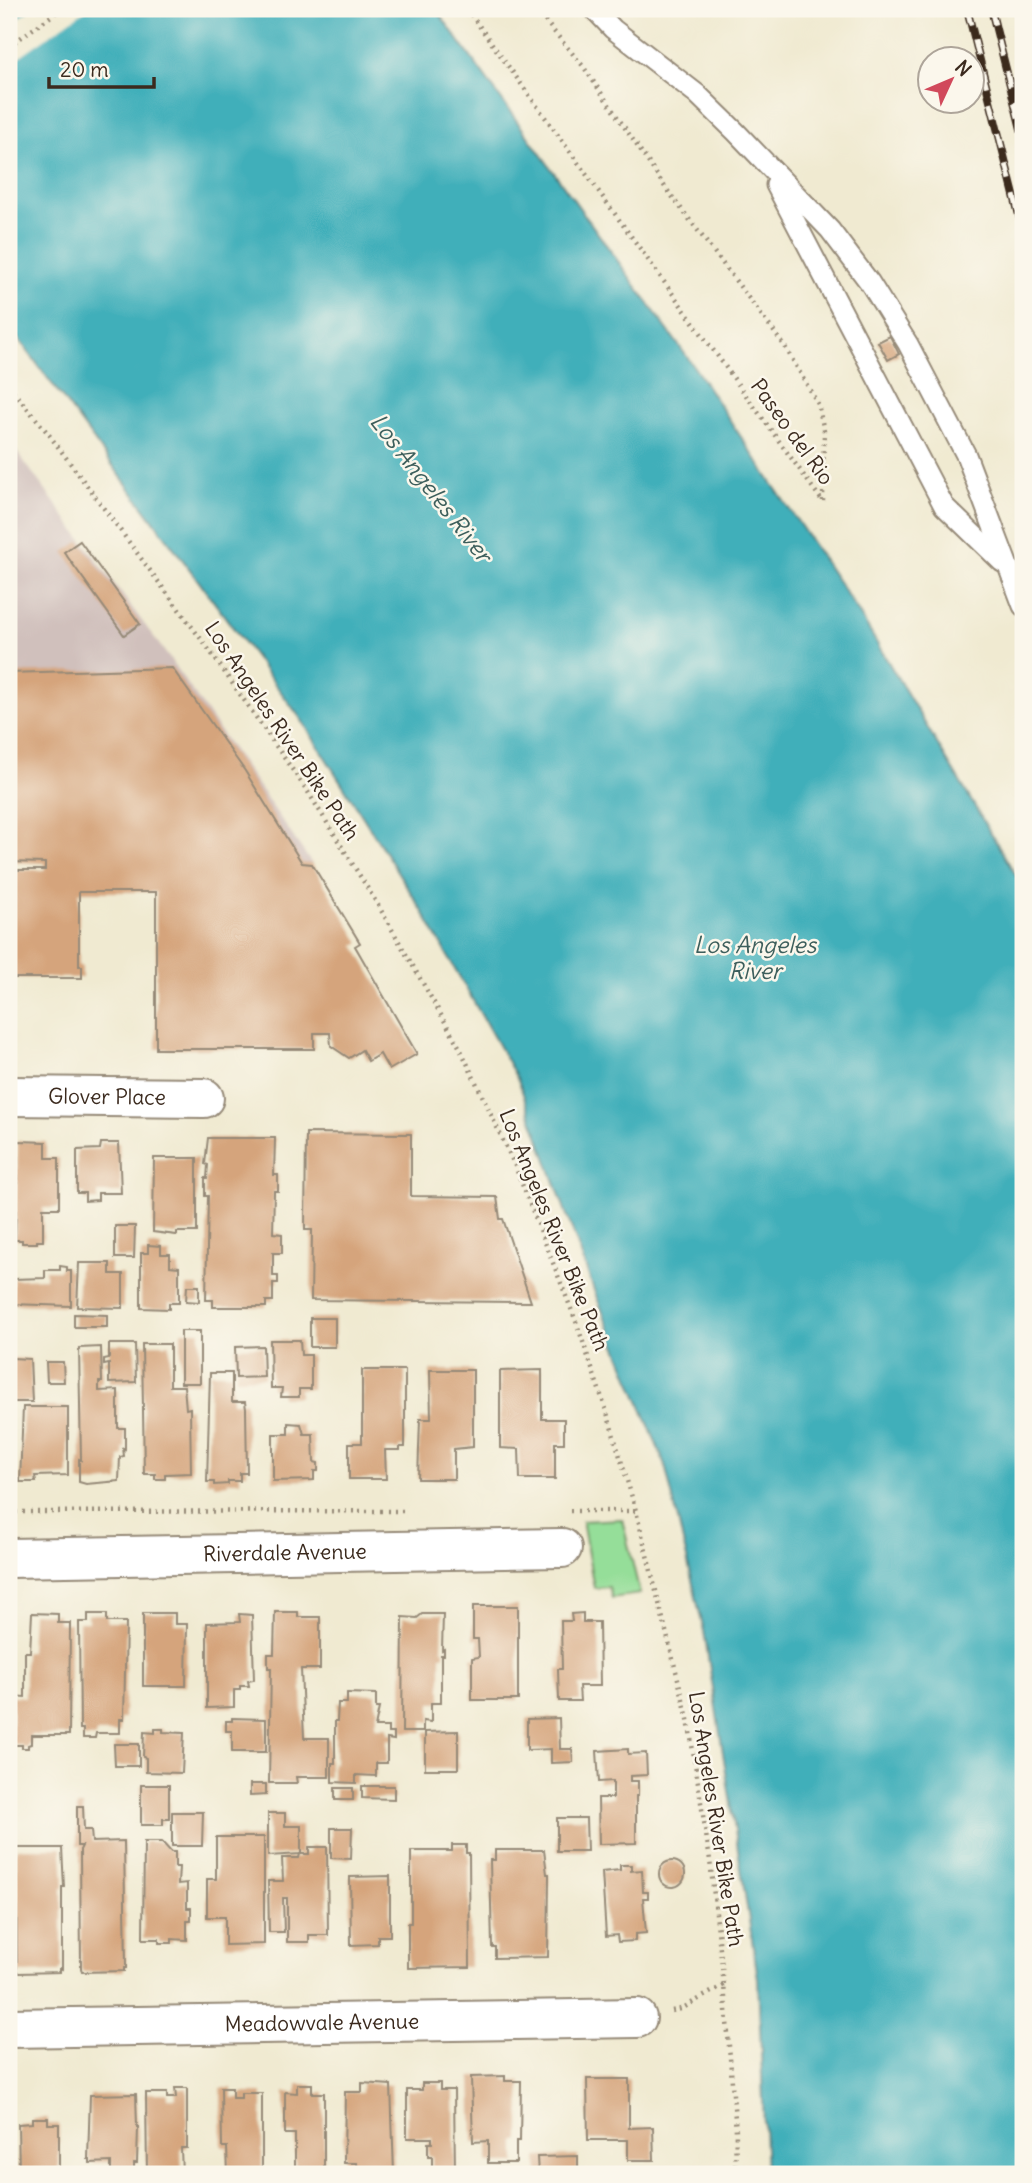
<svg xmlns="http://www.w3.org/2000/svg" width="1032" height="2183" font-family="Delius,sans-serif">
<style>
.industrial{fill:#d0c0bc}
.green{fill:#95de99;stroke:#68845c;stroke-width:2}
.water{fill:#3fafba;stroke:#3d6c6c;stroke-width:2}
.pier{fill:#f0ead1}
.building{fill:#d5a47c}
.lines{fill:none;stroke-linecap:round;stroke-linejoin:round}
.lane-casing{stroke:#968a78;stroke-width:23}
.street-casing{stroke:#968a78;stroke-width:42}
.path{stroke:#968a78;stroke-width:4.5;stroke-dasharray:2 5;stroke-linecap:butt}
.lane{stroke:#fff;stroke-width:19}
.street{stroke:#fff;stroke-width:38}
.rail-casing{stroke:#3b2a1e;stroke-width:8}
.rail{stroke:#fbf7ec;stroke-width:5;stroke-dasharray:16;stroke-linecap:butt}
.labels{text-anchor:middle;stroke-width:5;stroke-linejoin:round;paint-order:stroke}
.street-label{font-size:21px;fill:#3b2a1e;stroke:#fbf7ec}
.water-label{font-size:23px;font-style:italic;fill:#3d5f5c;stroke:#fbf7ec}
</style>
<rect width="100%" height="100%" fill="#fbf7ec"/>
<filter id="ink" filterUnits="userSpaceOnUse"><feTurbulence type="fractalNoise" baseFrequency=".0143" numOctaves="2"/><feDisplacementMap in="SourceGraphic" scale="14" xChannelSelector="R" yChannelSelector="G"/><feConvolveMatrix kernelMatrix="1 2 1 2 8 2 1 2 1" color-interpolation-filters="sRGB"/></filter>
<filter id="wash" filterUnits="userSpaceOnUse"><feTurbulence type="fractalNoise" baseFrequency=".00686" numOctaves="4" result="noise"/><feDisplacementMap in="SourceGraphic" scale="28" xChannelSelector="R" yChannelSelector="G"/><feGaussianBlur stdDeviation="1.57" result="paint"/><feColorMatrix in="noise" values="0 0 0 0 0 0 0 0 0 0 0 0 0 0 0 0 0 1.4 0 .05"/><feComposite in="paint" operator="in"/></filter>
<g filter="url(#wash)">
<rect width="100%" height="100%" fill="#f0ead1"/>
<polygon class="industrial" points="9,441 170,659 312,864 9,861"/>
<polygon class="green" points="622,1519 640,1594 612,1598 609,1587 594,1588 582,1521"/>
<polygon class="water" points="9,9 436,9 690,361 857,610 1023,887 1023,2174 766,2174 758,1978 704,1631 665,1465 595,1293 518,1080 423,912 301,719 9,326"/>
<polygon class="pier" points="31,9 87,9 9,64 9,25"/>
<g id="blocks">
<g class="building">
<polygon points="890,336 899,354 888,360 878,342"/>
<polygon points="80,541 140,624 124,635 64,552"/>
<polygon points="172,668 245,771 302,863 312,864 360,943 355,946 417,1054 389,1070 380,1054 368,1061 362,1050 349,1058 331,1046 330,1033 314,1033 314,1049 156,1049 156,892 79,892 79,966 82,966 82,978 9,978 9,870 45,870 45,863 9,862 9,673"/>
<polygon points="306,1133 411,1134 411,1196 497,1197 500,1219 503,1219 531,1302 311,1300 312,1230 305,1230"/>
<polygon points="208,1138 275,1138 274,1175 278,1175 278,1191 274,1191 273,1233 282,1234 282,1253 273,1253 273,1276 278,1276 278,1283 273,1283 273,1301 266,1301 266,1307 213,1307 213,1300 206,1300 208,1196 205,1196 205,1178 207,1178 208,1165 205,1164"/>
<polygon points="18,1141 46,1142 46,1158 59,1158 59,1208 43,1208 43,1241 37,1241 37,1243 22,1243 22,1240 15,1240"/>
<polygon points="101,1143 119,1143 121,1193 98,1193 98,1200 85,1201 85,1193 77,1193 77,1150 100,1149"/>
<polygon points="154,1158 197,1158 197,1232 177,1232 177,1235 153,1232"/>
<polygon points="115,1226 135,1226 134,1258 115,1258"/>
<polygon points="148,1245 161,1246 161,1254 170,1254 170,1266 179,1267 179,1303 169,1303 169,1309 141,1308 141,1253 148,1253"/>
<polygon points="79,1263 110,1263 110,1274 123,1274 123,1308 77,1307"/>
<polygon points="60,1266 67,1267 67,1271 71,1271 71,1306 12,1304 13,1279 45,1278 45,1270 60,1270"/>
<polygon points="187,1286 199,1286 199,1302 186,1301"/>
<polygon points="74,1314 107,1315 107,1327 74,1327"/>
<rect x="310" y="1318" width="25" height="29"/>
<rect x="181" y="1331" width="19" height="52"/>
<polygon points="270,1340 300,1340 301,1355 311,1355 311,1389 299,1389 299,1397 281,1397 282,1388 271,1388"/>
<polygon points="109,1344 135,1344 136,1382 109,1383 109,1364 104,1365 104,1359 109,1358"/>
<polygon points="142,1344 170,1344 170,1386 184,1386 186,1409 190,1408 191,1473 165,1474 165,1479 155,1479 155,1474 144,1474"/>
<polygon points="263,1346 264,1377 236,1378 235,1347"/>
<polygon points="101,1347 102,1382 99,1382 99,1391 118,1390 118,1428 125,1428 125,1449 123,1448 124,1456 120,1457 119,1481 86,1484 79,1482 79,1459 81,1460 79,1348"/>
<polygon points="11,1358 30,1359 32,1402 10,1402"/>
<polygon points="46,1362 63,1362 64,1382 47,1382"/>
<polygon points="362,1370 405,1370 405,1447 400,1447 400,1450 385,1450 386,1479 349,1479 349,1443 362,1443"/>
<polygon points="430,1370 473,1370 473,1447 454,1449 454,1479 418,1479 420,1419 431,1419"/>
<polygon points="542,1370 542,1419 564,1419 564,1443 555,1443 555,1479 520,1479 519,1449 500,1448 500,1371"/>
<polygon points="210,1373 232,1373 232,1402 245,1402 246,1409 247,1473 240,1473 240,1481 228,1481 228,1484 214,1485 214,1482 207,1482"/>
<polygon points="23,1407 68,1407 68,1475 35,1476 36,1482 20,1482"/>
<polygon points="288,1423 301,1424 304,1434 313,1434 314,1462 318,1463 318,1471 314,1471 314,1480 273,1481 273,1434 288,1434"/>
<polygon points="473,1606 518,1606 518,1700 472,1700 472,1658 479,1657 478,1639 473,1639"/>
<polygon points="275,1612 298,1612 298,1617 320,1617 320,1669 301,1669 304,1738 329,1738 329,1777 296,1777 297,1783 269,1783 271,1668 268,1668 268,1654 274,1654"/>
<polygon points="32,1613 58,1614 58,1623 70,1623 69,1735 31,1735 31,1744 28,1745 28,1748 22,1748 22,1745 12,1745 12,1696 25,1697 25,1652 30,1652"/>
<polygon points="143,1613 175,1613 175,1624 187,1624 186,1686 143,1686"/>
<polygon points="583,1613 583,1622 599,1622 600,1686 579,1686 580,1701 559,1701 558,1669 562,1669 561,1621 572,1621 571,1614"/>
<polygon points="88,1614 107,1614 107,1622 126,1622 124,1719 120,1719 120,1733 96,1733 95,1738 83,1738 83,1729 80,1729 79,1622 88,1622"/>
<polygon points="239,1614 252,1615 254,1680 248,1681 249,1686 240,1686 240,1690 234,1690 234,1707 207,1708 207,1623 240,1622"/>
<polygon points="422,1614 443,1614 442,1650 444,1649 444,1655 441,1655 441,1703 431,1703 431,1722 423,1721 423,1732 402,1732 403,1617 417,1618"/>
<polygon points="347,1693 376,1694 376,1708 379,1708 375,1727 388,1727 388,1733 394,1733 394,1740 387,1739 387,1763 376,1763 376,1776 356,1775 356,1783 332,1782 332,1763 335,1763 335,1721 337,1721 338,1703 347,1703"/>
<polygon points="232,1718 266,1719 266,1752 232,1752 232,1731 226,1731 226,1721 232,1721"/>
<polygon points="559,1718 560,1749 572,1749 573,1762 551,1763 551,1749 527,1750 527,1719"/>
<polygon points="155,1729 163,1729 163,1732 184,1733 182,1773 146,1772 146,1758 143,1757 144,1732 155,1733"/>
<polygon points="458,1731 458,1769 425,1769 425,1732"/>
<polygon points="114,1744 139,1744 139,1766 115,1766"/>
<polygon points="628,1749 628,1754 646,1753 647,1775 630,1776 630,1781 638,1781 638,1796 636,1796 636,1843 599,1844 598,1798 613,1798 613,1781 599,1782 597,1751"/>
<polygon points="250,1784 266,1784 266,1795 250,1796"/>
<polygon points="141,1785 169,1785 169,1819 163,1819 163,1825 141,1825"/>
<polygon points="362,1786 394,1786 394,1799 362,1798"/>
<rect x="335" y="1788" width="18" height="12"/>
<polygon points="77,1806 83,1806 84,1830 91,1830 92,1842 124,1841 126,1968 124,1968 124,1971 82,1972 81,1968 80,1850 82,1846 77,1846"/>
<polygon points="172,1812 203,1812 202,1846 172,1846"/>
<polygon points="268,1813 285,1813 285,1826 301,1826 301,1854 268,1856"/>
<polygon points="557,1818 586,1818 587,1851 557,1851"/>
<polygon points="331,1828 352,1828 351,1859 331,1858"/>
<polygon points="216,1837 264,1837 264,1944 225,1945 225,1917 207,1917 207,1879 216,1879"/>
<polygon points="144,1842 162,1842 171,1852 175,1852 175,1867 179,1867 178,1884 187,1883 187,1908 191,1908 191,1921 187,1921 187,1940 172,1939 172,1943 159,1943 159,1939 143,1939"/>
<polygon points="452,1845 466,1845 466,1853 469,1853 470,1967 408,1968 408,1923 411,1923 411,1851 452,1851"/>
<polygon points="309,1847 327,1847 328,1935 309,1935 309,1942 287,1942 287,1898 283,1898 284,1932 269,1932 268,1881 283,1881 282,1858 299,1858 300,1854 309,1854"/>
<polygon points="16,1848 62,1848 64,1887 62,1887 62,1969 60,1968 60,1972 19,1973 17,1969"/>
<polygon points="495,1850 544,1850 547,1874 549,1874 548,1957 495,1958 495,1947 492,1947 490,1860 495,1860"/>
<circle cx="672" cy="1874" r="13"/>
<polygon points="620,1865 631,1865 631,1871 642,1870 643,1892 648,1892 648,1898 643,1898 646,1933 635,1934 635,1941 618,1942 617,1935 606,1936 602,1872 620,1870"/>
<polygon points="390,1876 390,1936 378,1936 378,1944 351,1945 350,1877"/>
<polygon points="505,2076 505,2081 521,2081 520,2141 516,2141 516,2163 488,2163 488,2141 473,2142 471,2077"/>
<polygon points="587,2079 629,2079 629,2128 653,2127 654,2160 628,2160 628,2140 588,2140"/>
<polygon points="362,2083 391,2085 394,2174 358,2174 357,2163 344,2163 345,2092 362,2092"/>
<polygon points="422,2083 440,2083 440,2090 454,2090 455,2174 432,2174 432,2156 428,2156 428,2143 432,2143 432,2138 407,2138 407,2090 422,2090"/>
<polygon points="297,2084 312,2084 312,2093 324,2093 324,2170 295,2170 295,2134 285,2134 285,2092 297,2093"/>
<polygon points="175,2088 187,2088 187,2148 181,2148 182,2174 147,2174 146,2093 167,2093 167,2098 176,2098"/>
<polygon points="221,2088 232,2088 232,2098 241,2098 241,2093 262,2093 262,2174 228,2174 227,2147 222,2147"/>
<polygon points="136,2094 137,2127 138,2127 137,2163 134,2163 134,2174 111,2174 111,2162 90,2163 90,2159 88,2159 90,2095"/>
<polygon points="32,2118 48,2118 48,2124 59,2124 59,2169 34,2169 34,2174 25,2174 25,2169 19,2169 18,2124 32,2123"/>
<polygon points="578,2156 578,2174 538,2174 537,2157"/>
</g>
</g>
</g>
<g filter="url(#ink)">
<use href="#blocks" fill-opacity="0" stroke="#968a78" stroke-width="2"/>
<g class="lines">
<defs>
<g id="lane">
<polyline points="594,9 613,29 697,94 736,132 830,230 870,283 908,344 966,455 1023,606"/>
<polyline points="776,185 944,506 1002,562"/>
</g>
<g id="street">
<path id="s1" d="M9,1096L204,1098"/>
<path id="s2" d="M9,1558L562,1548"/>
<path id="s3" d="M9,2028L637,2018"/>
</g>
</defs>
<use href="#lane" class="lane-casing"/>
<use href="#street" class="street-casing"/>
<g class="path">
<polyline points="467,9 823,502 824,431 818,404 784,345 665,187 583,66 535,9"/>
<polyline points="9,46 61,9"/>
<polyline points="9,386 47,432 207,647 308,792 378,905 460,1048 515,1166 577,1324 608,1416 636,1511 688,1719 710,1860 724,1985 736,2131 735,2174"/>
<polyline points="570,1511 636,1511"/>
<polyline points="9,1512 407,1511"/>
<polyline points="672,2011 681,2009 724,1985"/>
</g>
<use href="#lane" class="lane"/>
<use href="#street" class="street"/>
<defs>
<g id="rail">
<polyline points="967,9 1023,231"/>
<polyline points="991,9 1023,137"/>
</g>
</defs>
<use href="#rail" class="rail-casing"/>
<use href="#rail" class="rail"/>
</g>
</g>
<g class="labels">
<g class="street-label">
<text transform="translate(792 432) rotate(54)" y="7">Paseo del Rio</text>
<text transform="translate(282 731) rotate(56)" y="7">Los Angeles River Bike Path</text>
<text dy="7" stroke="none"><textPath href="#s1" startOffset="98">Glover Place</textPath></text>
<text transform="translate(554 1230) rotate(68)" y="7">Los Angeles River Bike Path</text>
<text dy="7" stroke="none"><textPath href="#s2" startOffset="276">Riverdale Avenue</textPath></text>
<text transform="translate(716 1819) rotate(81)" y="7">Los Angeles River Bike Path</text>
<text dy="7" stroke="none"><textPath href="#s3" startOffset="313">Meadowvale Avenue</textPath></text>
</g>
<g class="water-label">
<text transform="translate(431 488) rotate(52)" y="8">Los Angeles River</text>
<text x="755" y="953">Los Angeles<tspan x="755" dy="26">River</tspan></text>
</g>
</g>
<rect width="1032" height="2183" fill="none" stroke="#fbf7ec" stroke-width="35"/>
<g transform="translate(951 80) rotate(46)"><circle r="33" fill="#fbf7ec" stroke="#aea59a" stroke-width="2"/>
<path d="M0-5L12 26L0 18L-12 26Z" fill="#d1495b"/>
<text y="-10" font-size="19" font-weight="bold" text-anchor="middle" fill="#3b2a1e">N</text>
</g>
<path d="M49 77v10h105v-10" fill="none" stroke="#3b2a1e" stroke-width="3.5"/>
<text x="60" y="77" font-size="21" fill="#3b2a1e" stroke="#fbf7ec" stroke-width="5" paint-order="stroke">20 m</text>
</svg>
